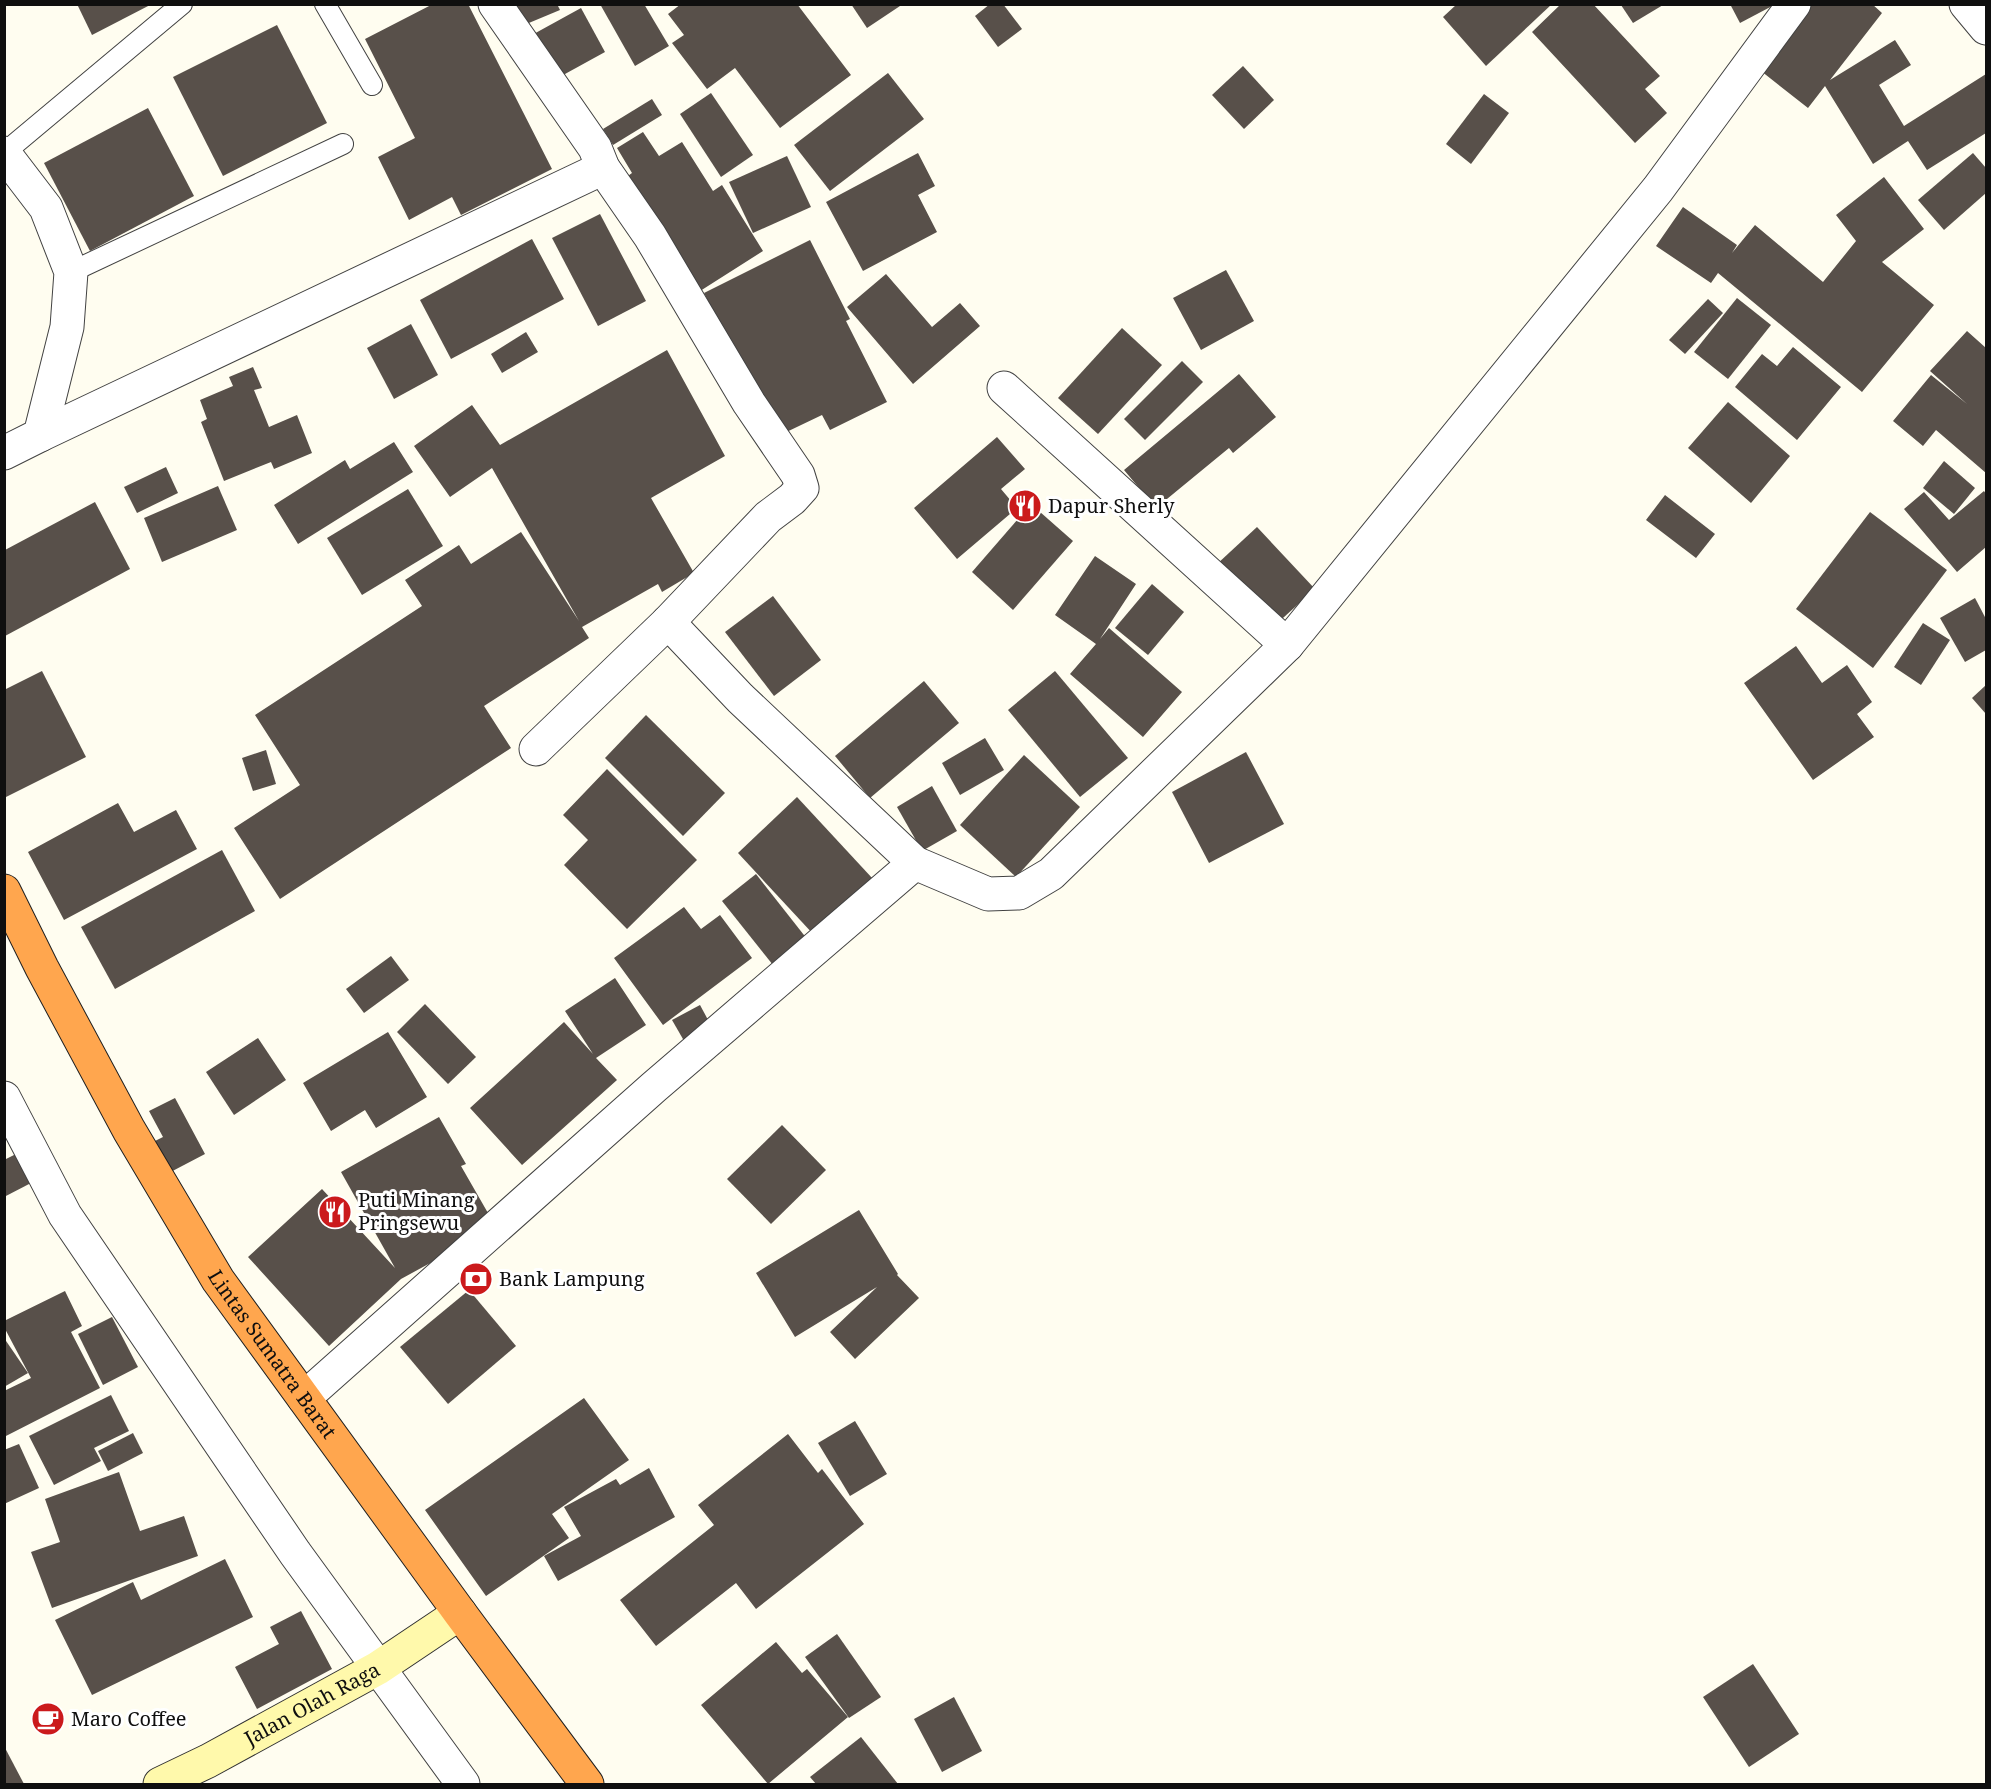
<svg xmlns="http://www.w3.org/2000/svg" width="1991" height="1789" font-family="'Noto Serif',serif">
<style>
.building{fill:#58504a}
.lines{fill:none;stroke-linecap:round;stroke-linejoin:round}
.lane-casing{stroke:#424242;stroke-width:22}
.street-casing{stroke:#424242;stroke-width:35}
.secondary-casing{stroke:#313131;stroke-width:35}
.highway-casing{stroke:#202020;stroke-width:35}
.lane{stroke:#fff;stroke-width:20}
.street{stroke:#fff;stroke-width:33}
.secondary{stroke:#fff9ab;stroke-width:33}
.highway{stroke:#ffa64e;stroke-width:33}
.labels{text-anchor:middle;stroke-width:6;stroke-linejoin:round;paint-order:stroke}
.poi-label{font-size:20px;fill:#0f0f0f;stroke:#fff;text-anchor:start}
.street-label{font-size:20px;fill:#0f0f0f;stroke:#fff}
</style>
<rect width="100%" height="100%" fill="#fffdf0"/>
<g class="building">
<polygon points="77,4 152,4 92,35"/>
<polygon points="433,4 468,4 552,169 461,215 452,197 409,220 378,157 415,138 365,39"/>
<polygon points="502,4 557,4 560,10 512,30"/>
<polygon points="600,4 644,4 669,46 635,66"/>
<polygon points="681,4 797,4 851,75 780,128 735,68 707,89 672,43 684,35 668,14"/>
<polygon points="851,4 903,4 867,28"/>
<polygon points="990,4 1003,4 1022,29 998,47 975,16"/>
<polygon points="1457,4 1552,4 1486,66 1443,17"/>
<polygon points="1561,4 1593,4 1660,76 1645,89 1667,113 1635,143 1532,32"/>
<polygon points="1730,4 1776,4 1740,23"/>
<polygon points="1812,4 1872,4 1882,13 1830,80 1895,40 1911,65 1879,85 1904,126 1986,74 1986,133 1927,170 1908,141 1873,164 1825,86 1808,108 1761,71"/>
<polygon points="1621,5 1663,5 1633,23"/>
<polygon points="581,8 605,52 545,85 521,41"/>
<polygon points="277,25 327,123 223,176 173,77"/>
<polygon points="1243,66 1274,100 1244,129 1212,95"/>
<polygon points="888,73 924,119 830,191 794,145"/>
<polygon points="711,93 753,155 721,177 680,114"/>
<polygon points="1484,94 1509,113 1471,164 1446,144"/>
<polygon points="652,99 662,115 613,145 603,129"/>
<polygon points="148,108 194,196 90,251 44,163"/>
<polygon points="643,132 659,156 682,142 713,191 722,185 763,251 697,293 625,178 632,173 617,148"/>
<polygon points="918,153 935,186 918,195 937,232 863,271 826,202"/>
<polygon points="1973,153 1986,168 1986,193 1944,230 1918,200"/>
<polygon points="787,156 811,207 753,233 729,182"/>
<polygon points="1884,177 1924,229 1882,262 1934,305 1862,392 1718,273 1711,283 1656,246 1683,207 1737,245 1732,253 1755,225 1823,282 1856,241 1836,215"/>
<polygon points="600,214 646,301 598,326 552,238"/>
<polygon points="532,239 564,299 451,359 420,300"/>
<polygon points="810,240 850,319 846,321 887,402 830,430 822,415 776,437 704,293"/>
<polygon points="1226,270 1254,321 1201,350 1173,298"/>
<polygon points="886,274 932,327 960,303 980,326 913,384 847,307"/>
<polygon points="1737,298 1771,325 1728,379 1694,352"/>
<polygon points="1708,299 1723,313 1685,354 1669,340"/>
<polygon points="411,324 438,375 394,399 367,348"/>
<polygon points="1122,328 1162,365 1098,434 1058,398"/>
<polygon points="1967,331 1986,348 1986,473 1936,430 1923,446 1893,421 1931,375 1967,404 1930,371"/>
<polygon points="526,332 538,352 502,373 491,354"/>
<polygon points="1793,347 1841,387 1797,440 1735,387 1762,354 1777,366"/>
<polygon points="667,350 725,456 651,498 694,573 662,592 658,584 582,627 589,638 484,706 511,748 280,899 234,828 300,785 255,715 422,606 405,580 459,545 471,564 521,532 579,621 492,468 450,497 414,446 472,405 500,445"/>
<polygon points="1182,361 1203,382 1145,440 1124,419"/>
<polygon points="253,367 262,388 254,390 269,427 297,415 312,453 274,469 271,462 224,481 201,422 207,419 200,400 233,386 229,377"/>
<polygon points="1239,374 1276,417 1233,453 1229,448 1156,508 1124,470"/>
<polygon points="1728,402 1790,456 1751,503 1688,448"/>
<polygon points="997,437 1025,469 1001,489 1017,508 957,559 914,508"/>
<polygon points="394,442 413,472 298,544 274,505 345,460 350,469"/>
<polygon points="1944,461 1975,488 1954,514 1923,488"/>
<polygon points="166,467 178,493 137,513 124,487"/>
<polygon points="218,486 237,530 162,562 144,518"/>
<polygon points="408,489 443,546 362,595 327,538"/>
<polygon points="1984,491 1986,494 1986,547 1957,572 1904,509 1924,492 1949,520"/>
<polygon points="1665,495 1715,534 1696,558 1646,520"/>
<polygon points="95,502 130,569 5,636 5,550"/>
<polygon points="1031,504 1073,541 1013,610 972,572"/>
<polygon points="1870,512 1947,570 1873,668 1796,609"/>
<polygon points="1257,527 1315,589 1273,627 1216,565"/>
<polygon points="1095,556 1136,584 1100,639 1109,628 1182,692 1143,737 1070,674 1096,644 1055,615"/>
<polygon points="1152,584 1184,612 1148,655 1115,628"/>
<polygon points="773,596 821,660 774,696 725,632"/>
<polygon points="1975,598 1986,619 1986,650 1965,662 1940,618"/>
<polygon points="1923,623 1950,640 1921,685 1894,667"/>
<polygon points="1796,646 1822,683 1847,665 1872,702 1857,714 1874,737 1813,780 1744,683"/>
<polygon points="42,671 86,757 4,798 4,690"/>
<polygon points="1055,671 1128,758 1080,797 1008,710"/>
<polygon points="924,681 959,723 870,798 835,756"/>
<polygon points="1986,685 1986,714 1972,698"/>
<polygon points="646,715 725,793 683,836 605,758"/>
<polygon points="985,738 1004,770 960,795 942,763"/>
<polygon points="266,750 276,784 253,791 242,758"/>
<polygon points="1246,752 1284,824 1209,863 1172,792"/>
<polygon points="1024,755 1080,807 1016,877 960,825"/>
<polygon points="607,769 697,860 627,929 564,865 588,840 563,815"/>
<polygon points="932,786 957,831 922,851 897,807"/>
<polygon points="797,797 873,879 814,935 738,853"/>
<polygon points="118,803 134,832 176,810 197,849 64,920 28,852"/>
<polygon points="222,850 255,911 115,989 81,927"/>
<polygon points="756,874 811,944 777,970 722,901"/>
<polygon points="684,907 701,929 720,915 752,958 663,1025 614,958"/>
<polygon points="391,956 409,980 364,1013 346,989"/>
<polygon points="615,978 646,1025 596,1058 617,1080 522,1165 470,1108 564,1022 593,1054 565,1011"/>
<polygon points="425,1004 476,1057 448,1084 397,1032"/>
<polygon points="700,1005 714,1031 687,1046 672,1020"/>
<polygon points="388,1032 427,1097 376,1128 365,1110 331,1131 303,1083"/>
<polygon points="258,1038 286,1080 234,1115 206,1072"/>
<polygon points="175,1098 205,1154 163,1176 147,1145 163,1137 149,1111"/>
<polygon points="439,1117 466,1164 461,1166 496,1227 401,1279 329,1346 248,1257 322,1189 395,1268 341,1172"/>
<polygon points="782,1125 826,1170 771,1224 727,1179"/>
<polygon points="16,1154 31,1183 4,1197 4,1160"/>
<polygon points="859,1210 898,1274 897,1275 919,1298 855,1359 830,1332 877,1287 795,1337 756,1273"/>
<polygon points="469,1290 516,1346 448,1404 400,1347"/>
<polygon points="65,1291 82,1326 71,1332 100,1388 4,1437 4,1391 31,1378 4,1327 4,1321"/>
<polygon points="112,1317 138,1367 103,1385 78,1334"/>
<polygon points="4,1338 28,1373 4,1387"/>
<polygon points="111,1395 129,1431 94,1448 101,1461 54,1485 29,1436"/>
<polygon points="584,1398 629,1460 552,1514 569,1538 486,1596 425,1510"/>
<polygon points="855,1421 887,1474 850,1496 818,1443"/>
<polygon points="133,1433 143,1453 108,1471 98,1451"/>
<polygon points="788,1434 818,1473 822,1469 864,1524 756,1609 736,1583 656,1646 620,1600 714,1525 698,1505"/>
<polygon points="19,1444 39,1488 4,1504 4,1450"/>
<polygon points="649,1468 675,1517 558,1581 544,1556 581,1536 564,1507 616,1479 620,1485"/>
<polygon points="119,1472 140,1531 184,1516 198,1556 52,1608 31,1552 60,1542 45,1499"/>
<polygon points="225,1559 253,1617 92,1695 55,1620 133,1582 141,1600"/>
<polygon points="301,1611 332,1669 257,1709 235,1667 279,1644 270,1627"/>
<polygon points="837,1634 881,1697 849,1718 805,1657"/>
<polygon points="776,1642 802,1673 807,1669 848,1717 768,1784 701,1705"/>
<polygon points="1753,1664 1799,1734 1749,1767 1703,1697"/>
<polygon points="954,1697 982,1751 942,1772 914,1719"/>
<polygon points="861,1737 898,1784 816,1784 810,1777"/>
<polygon points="4,1746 24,1784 4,1784"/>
</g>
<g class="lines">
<defs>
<g id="lane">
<polyline points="325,4 372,85"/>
<polyline points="4,153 182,4"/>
<polyline points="71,272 343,144"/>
</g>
<g id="street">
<polyline points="495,4 595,148 603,168 650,236 749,403 798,475 802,488 792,499 768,517 668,622 536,749"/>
<polyline points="1966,4 1986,28"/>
<polyline points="4,153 46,208 71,272 67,327 40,435 4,453"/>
<polyline points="1004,388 1287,645"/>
<polyline points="40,435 603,168"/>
<polyline points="668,622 740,698 915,863 988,894 1019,893 1051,874 1287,645 1658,189 1794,4"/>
<polyline points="4,1098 65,1215 295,1553 463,1784"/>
<polyline points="304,1398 654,1087 915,863"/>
</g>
<g id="secondary">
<path id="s1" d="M160,1784L208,1761L378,1668L460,1613"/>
</g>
<g id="highway">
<path id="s2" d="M4,891L42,968L129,1130L218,1280L460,1613L587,1784"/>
</g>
</defs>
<use href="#lane" class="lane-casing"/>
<use href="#street" class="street-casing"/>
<use href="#secondary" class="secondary-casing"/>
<use href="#highway" class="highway-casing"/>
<use href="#lane" class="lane"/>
<use href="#street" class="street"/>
<use href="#secondary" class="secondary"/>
<use href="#highway" class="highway"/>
</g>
<defs>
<symbol id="restaurant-disc" viewBox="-11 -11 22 22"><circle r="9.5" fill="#cb1a1c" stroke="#fff"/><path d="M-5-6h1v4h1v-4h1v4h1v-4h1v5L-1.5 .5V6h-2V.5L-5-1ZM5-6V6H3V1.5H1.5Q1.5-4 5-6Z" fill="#fff"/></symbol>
<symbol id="bank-disc" viewBox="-11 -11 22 22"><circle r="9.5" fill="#cb1a1c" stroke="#fff"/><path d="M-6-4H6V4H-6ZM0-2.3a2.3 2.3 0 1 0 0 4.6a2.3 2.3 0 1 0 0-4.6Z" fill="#fff"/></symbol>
<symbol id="cafe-disc" viewBox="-11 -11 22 22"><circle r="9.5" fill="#cb1a1c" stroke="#fff"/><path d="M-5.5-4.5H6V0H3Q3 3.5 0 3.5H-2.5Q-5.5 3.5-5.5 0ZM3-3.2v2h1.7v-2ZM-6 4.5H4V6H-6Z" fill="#fff"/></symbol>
</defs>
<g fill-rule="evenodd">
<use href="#restaurant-disc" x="1006" y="487" width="38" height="38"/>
<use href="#restaurant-disc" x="316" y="1193" width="38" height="38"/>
<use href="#bank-disc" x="457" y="1260" width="38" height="38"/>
<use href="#cafe-disc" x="29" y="1700" width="38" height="38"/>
</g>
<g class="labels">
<g class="poi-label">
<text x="1048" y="513">Dapur Sherly</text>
<text x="358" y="1207">Puti Minang<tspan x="358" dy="23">Pringsewu</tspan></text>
<text x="499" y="1286">Bank Lampung</text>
<text x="71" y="1726">Maro Coffee</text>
</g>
<g class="street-label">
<text dy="7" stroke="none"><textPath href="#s2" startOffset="536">Lintas Sumatra Barat</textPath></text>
<text dy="7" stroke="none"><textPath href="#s1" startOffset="172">Jalan Olah Raga</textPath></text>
</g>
</g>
<rect width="1991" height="1789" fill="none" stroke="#0f0f0f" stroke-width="12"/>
</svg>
